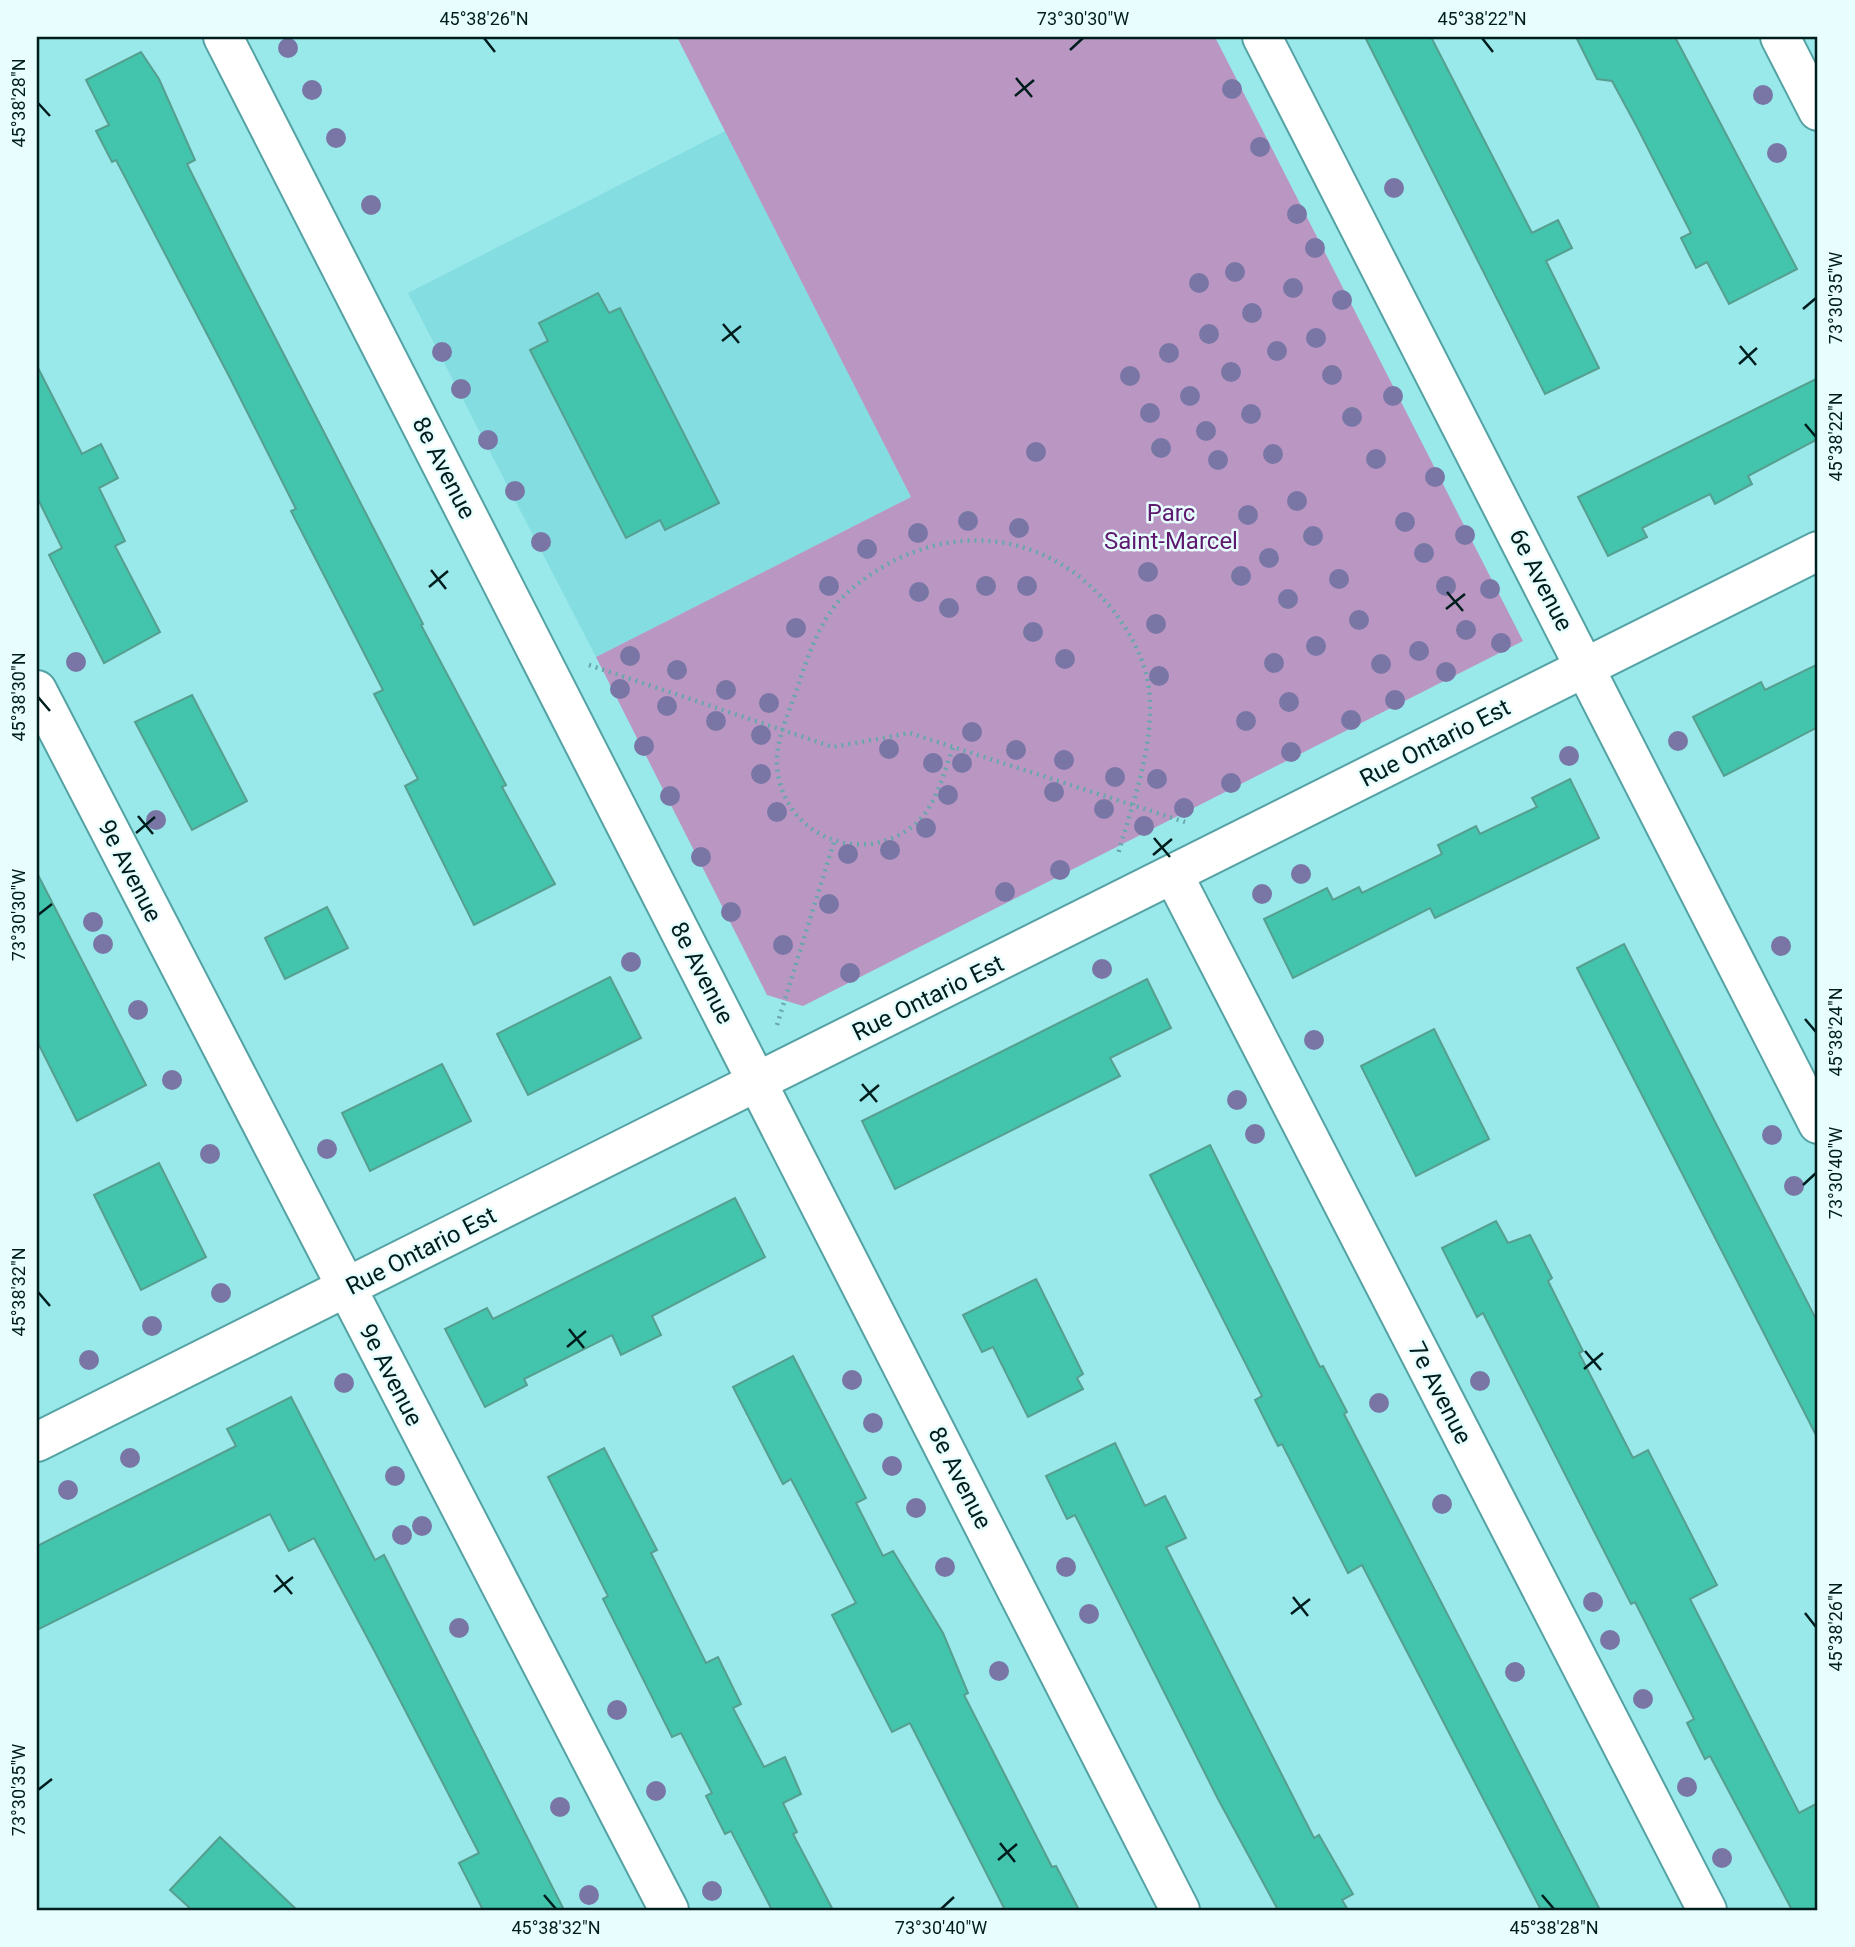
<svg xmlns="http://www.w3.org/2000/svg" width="1855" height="1947" font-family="Roboto,sans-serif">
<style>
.built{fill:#84dde1}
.green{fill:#ba97c3}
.building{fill:#43c4ad;stroke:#569f90;stroke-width:2}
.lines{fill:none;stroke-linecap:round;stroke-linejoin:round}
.minor-casing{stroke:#54a2a4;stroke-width:42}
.path{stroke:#68a7a9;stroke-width:4.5;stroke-dasharray:2 5;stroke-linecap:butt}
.minor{stroke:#fff;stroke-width:38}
.tree{fill:#7976a6}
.ticks{fill:none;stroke:#001d1e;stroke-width:2.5}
.labels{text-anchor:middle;stroke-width:5;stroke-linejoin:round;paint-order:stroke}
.street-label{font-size:24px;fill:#001d1e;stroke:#e8fefe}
.park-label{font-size:24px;fill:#5e196f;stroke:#e8fefe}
.neatline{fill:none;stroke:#001d1e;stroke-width:2.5}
.ticks-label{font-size:18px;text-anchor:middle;fill:#001d1e}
</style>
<rect width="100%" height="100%" fill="#99e8ea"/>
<polygon class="built" points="725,131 911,497 596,657 408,293"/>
<polygon class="green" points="677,37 1215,37 1523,641 803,1006 767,995 596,657 911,497"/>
<g class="building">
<polygon points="1365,37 1431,37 1532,233 1558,220 1572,248 1546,261 1599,368 1545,394"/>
<polygon points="1576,37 1675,37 1797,269 1729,304 1707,262 1696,268 1681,238 1691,233 1637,127 1612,81 1597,79"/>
<polygon points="141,52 159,79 195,160 187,164 234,258 423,624 421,625 506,785 502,787 555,884 474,925 405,786 418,779 374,694 383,690 291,511 296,509 230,378 116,160 112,162 96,131 109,125 86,80"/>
<polygon points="598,293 609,313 620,308 719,503 665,530 660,520 626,538 530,350 548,341 539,323"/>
<polygon points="37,366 82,454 101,444 118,478 99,488 125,541 115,546 160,632 104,663 49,555 62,548 37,497"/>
<polygon points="1818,378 1818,439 1748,476 1752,484 1715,504 1710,494 1642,528 1647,537 1608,556 1578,497"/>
<polygon points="1818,664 1818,727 1724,776 1693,717 1761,682 1765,690"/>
<polygon points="192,695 247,801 192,830 135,722"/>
<polygon points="1570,779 1599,838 1435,918 1430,908 1293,978 1264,919 1327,888 1333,900 1359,887 1362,893 1442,854 1438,845 1476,826 1480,834 1537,807 1532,798"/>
<polygon points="37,873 146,1085 77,1121 37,1041"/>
<polygon points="327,907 348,948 285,979 265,938"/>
<polygon points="1624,944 1818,1323 1818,1439 1577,968"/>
<polygon points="610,977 641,1038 528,1095 497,1034"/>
<polygon points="1147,979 1171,1028 1110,1058 1120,1076 895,1189 862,1121"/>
<polygon points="1434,1029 1489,1139 1416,1176 1361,1066"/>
<polygon points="442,1064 471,1121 370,1171 342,1113"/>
<polygon points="1210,1145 1320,1367 1323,1366 1347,1412 1344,1414 1600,1910 1541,1910 1362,1565 1348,1573 1282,1444 1278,1446 1255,1400 1262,1396 1150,1175"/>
<polygon points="159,1163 206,1257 141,1290 94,1195"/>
<polygon points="735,1198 765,1257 652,1316 661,1335 621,1355 612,1335 524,1379 527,1385 485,1407 445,1329 487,1308 493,1319"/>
<polygon points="1496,1221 1508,1243 1530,1235 1552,1278 1548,1281 1583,1351 1579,1353 1633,1458 1648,1450 1717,1585 1690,1599 1799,1813 1818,1803 1818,1910 1792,1910 1710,1756 1705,1759 1687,1723 1694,1719 1635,1602 1631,1604 1483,1313 1477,1317 1442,1248"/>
<polygon points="1036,1279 1083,1374 1077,1378 1083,1389 1028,1417 993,1347 982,1352 963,1315"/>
<polygon points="793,1356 866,1498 856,1503 883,1556 893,1551 943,1633 968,1693 964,1695 1052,1867 1056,1866 1079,1910 1005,1910 910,1723 892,1732 832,1615 856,1603 791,1479 783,1484 733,1387"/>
<polygon points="291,1397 375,1560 384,1555 564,1910 483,1910 459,1863 479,1853 375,1652 314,1538 289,1551 270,1514 37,1630 37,1546 236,1446 227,1429"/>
<polygon points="1115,1443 1145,1506 1165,1496 1186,1538 1166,1547 1314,1838 1319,1835 1353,1894 1342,1900 1348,1910 1278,1910 1218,1799 1075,1515 1067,1519 1046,1476"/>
<polygon points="604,1448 657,1550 651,1553 706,1663 718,1657 741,1704 733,1708 764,1767 785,1757 801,1794 783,1803 797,1832 793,1834 833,1910 772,1910 731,1831 725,1834 706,1796 712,1793 681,1733 672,1737 603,1599 608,1596 548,1477"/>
<polygon points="220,1837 297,1910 192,1910 170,1890"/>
</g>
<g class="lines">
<defs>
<g id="minor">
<polyline points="223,37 1180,1910"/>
<polyline points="1262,37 1818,1124"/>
<polyline points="1780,37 1818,111"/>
<polyline points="37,690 669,1910"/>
<polyline points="1174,876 1707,1910"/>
<polyline points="37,1442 1818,551"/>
</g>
</defs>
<use href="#minor" class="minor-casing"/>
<g class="path">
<polyline points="589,665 833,747 910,733 1185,822"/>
<path d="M953,748C943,774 936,808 913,826C859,868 782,834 777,766C775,739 792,706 800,680C810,650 823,614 847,593C931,518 1045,522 1115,613C1131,634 1146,662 1149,689C1155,746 1133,801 1118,854"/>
<polyline points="777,1025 834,842"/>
</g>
<use href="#minor" class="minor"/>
</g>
<g class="tree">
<circle cx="288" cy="48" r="10"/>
<circle cx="1232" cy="89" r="10"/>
<circle cx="312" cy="90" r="10"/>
<circle cx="1763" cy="95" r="10"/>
<circle cx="336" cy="138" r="10"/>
<circle cx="1260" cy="147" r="10"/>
<circle cx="1777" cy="153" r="10"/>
<circle cx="1394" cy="188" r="10"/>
<circle cx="371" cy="205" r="10"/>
<circle cx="1297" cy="214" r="10"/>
<circle cx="1315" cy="248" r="10"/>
<circle cx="1235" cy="272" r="10"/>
<circle cx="1199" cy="283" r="10"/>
<circle cx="1293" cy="288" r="10"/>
<circle cx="1342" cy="300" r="10"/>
<circle cx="1252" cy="313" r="10"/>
<circle cx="1209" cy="334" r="10"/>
<circle cx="1316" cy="338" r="10"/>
<circle cx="1277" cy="351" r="10"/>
<circle cx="442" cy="352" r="10"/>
<circle cx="1169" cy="353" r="10"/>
<circle cx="1231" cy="372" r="10"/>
<circle cx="1332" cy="375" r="10"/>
<circle cx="1130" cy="376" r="10"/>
<circle cx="461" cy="389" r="10"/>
<circle cx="1190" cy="396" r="10"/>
<circle cx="1393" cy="396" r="10"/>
<circle cx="1150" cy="413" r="10"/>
<circle cx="1251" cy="414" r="10"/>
<circle cx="1352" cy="417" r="10"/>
<circle cx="1206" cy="431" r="10"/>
<circle cx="488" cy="440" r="10"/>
<circle cx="1161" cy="448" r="10"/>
<circle cx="1036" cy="452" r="10"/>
<circle cx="1273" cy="454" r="10"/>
<circle cx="1376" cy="459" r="10"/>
<circle cx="1218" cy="460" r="10"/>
<circle cx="1435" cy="477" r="10"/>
<circle cx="515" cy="491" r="10"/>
<circle cx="1297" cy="501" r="10"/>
<circle cx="1248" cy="515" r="10"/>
<circle cx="968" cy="521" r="10"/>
<circle cx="1405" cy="522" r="10"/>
<circle cx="1019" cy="528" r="10"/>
<circle cx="918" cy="533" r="10"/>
<circle cx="1465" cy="535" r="10"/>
<circle cx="1313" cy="536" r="10"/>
<circle cx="541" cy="542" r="10"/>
<circle cx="867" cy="549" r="10"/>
<circle cx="1424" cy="553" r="10"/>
<circle cx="1269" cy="558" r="10"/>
<circle cx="1148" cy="572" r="10"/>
<circle cx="1241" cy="576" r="10"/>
<circle cx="1339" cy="579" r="10"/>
<circle cx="829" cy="586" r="10"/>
<circle cx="986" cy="586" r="10"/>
<circle cx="1027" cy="586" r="10"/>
<circle cx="1446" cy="586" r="10"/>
<circle cx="1490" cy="589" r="10"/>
<circle cx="919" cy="592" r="10"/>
<circle cx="1288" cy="599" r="10"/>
<circle cx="949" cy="608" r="10"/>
<circle cx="1359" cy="620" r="10"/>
<circle cx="1156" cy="624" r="10"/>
<circle cx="796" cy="628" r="10"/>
<circle cx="1466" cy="630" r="10"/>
<circle cx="1033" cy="632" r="10"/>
<circle cx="1501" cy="643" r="10"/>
<circle cx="1316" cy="646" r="10"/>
<circle cx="1419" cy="651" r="10"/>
<circle cx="630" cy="656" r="10"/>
<circle cx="1065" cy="659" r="10"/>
<circle cx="76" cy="662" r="10"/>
<circle cx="1274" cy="663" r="10"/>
<circle cx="1381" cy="664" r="10"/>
<circle cx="677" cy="670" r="10"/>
<circle cx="1446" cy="672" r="10"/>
<circle cx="1159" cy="676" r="10"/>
<circle cx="620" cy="689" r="10"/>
<circle cx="726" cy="690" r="10"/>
<circle cx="1395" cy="700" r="10"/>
<circle cx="1289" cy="702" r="10"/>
<circle cx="769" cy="703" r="10"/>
<circle cx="667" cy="706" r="10"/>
<circle cx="1351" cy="720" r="10"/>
<circle cx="716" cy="721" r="10"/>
<circle cx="1246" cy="721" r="10"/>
<circle cx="972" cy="732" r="10"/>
<circle cx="761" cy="735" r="10"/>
<circle cx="1678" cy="741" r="10"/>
<circle cx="644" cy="746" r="10"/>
<circle cx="889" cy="749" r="10"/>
<circle cx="1016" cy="750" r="10"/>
<circle cx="1291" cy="752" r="10"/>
<circle cx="1569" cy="756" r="10"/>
<circle cx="1064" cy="760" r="10"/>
<circle cx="933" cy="763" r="10"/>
<circle cx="962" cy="763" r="10"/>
<circle cx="761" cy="774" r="10"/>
<circle cx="1115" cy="777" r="10"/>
<circle cx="1157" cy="779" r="10"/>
<circle cx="1231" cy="783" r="10"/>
<circle cx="1054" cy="792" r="10"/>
<circle cx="948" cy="795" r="10"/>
<circle cx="670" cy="796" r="10"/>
<circle cx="1184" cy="808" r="10"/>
<circle cx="1104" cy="809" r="10"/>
<circle cx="777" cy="812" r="10"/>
<circle cx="156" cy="820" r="10"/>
<circle cx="1144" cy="826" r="10"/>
<circle cx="926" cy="828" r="10"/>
<circle cx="890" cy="850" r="10"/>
<circle cx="848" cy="854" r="10"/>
<circle cx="701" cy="857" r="10"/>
<circle cx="1060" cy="870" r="10"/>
<circle cx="1301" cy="874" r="10"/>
<circle cx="1005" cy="892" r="10"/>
<circle cx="1262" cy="894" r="10"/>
<circle cx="829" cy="904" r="10"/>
<circle cx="731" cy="912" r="10"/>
<circle cx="93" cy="922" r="10"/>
<circle cx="103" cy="944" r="10"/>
<circle cx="783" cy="945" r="10"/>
<circle cx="1781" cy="946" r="10"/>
<circle cx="631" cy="962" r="10"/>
<circle cx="1102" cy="969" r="10"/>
<circle cx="850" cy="973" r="10"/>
<circle cx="138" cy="1010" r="10"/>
<circle cx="1314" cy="1040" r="10"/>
<circle cx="172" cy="1080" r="10"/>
<circle cx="1237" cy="1100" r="10"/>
<circle cx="1255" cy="1134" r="10"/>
<circle cx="1772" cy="1135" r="10"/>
<circle cx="327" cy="1149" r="10"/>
<circle cx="210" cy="1154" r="10"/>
<circle cx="1794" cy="1186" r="10"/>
<circle cx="221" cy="1293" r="10"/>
<circle cx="152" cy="1326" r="10"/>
<circle cx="89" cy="1360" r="10"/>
<circle cx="852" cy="1380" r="10"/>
<circle cx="1480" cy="1381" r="10"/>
<circle cx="344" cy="1383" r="10"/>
<circle cx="1379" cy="1403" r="10"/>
<circle cx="873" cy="1423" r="10"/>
<circle cx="130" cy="1458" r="10"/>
<circle cx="892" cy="1466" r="10"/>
<circle cx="395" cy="1476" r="10"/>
<circle cx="68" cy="1490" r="10"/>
<circle cx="1442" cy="1504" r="10"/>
<circle cx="916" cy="1508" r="10"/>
<circle cx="422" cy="1526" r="10"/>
<circle cx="402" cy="1535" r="10"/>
<circle cx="945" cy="1567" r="10"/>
<circle cx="1066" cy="1567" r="10"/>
<circle cx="1593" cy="1602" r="10"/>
<circle cx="1089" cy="1614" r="10"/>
<circle cx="459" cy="1628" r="10"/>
<circle cx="1610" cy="1640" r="10"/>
<circle cx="999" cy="1671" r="10"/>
<circle cx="1515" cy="1672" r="10"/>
<circle cx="1643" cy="1699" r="10"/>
<circle cx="617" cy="1710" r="10"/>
<circle cx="1687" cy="1787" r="10"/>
<circle cx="656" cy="1791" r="10"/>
<circle cx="560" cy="1807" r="10"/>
<circle cx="1722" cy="1858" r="10"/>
<circle cx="712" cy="1891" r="10"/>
<circle cx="589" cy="1895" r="10"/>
</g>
<path class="ticks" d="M484,38L495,52M1482,38L1493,52M1070,50L1083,38M1016,78L1032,97M1015,96L1034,80M38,103L50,116M1803,309L1816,298M723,324L739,343M722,341L741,326M1740,346L1756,365M1739,364L1757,348M1805,424L1816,437M431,570L446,589M429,587L448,571M1447,592L1463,611M1446,609L1465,594M38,697L50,711M138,816L153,834M136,833L155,817M1154,838L1170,857M1153,855L1172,839M38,915L52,904M1805,1019L1816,1032M862,1084L877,1102M860,1101L879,1085M1803,1185L1816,1173M38,1292L50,1306M569,1329L584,1348M567,1347L586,1331M1585,1351L1601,1370M1584,1369L1603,1353M276,1575L292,1594M274,1592L293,1577M1293,1597L1308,1616M1805,1613L1816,1627M1291,1614L1310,1599M38,1790L52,1779M1000,1843L1015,1862M998,1860L1017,1844M544,1895L556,1909M1542,1895L1554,1909M941,1909L954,1897"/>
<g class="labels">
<g class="street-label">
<text transform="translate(444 468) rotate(63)" y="8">8e Avenue</text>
<text transform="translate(1541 580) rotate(63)" y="8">6e Avenue</text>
<text transform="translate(1435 743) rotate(-27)" y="8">Rue Ontario Est</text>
<text transform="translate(130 871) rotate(63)" y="8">9e Avenue</text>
<text transform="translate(702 973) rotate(63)" y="8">8e Avenue</text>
<text transform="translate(928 998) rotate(-26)" y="8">Rue Ontario Est</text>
<text transform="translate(421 1251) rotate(-27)" y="8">Rue Ontario Est</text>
<text transform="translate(391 1375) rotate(63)" y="8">9e Avenue</text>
<text transform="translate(1440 1393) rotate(63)" y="8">7e Avenue</text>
<text transform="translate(960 1478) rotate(63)" y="8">8e Avenue</text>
</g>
<g class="park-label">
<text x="1171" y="521">Parc<tspan x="1171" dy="28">Saint-Marcel</tspan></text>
</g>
</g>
<rect width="1855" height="1947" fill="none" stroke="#e8fefe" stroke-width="77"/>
<rect x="38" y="38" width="1778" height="1871" class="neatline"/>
<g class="ticks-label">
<text x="484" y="25">45°38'26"N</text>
<text x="1083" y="25">73°30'30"W</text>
<text x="1482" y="25">45°38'22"N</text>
<text transform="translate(19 103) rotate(-90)" y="6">45°38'28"N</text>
<text transform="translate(1836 298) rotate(-90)" y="6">73°30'35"W</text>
<text transform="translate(1836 437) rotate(-90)" y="6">45°38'22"N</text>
<text transform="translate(19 697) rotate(-90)" y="6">45°38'30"N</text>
<text transform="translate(19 915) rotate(-90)" y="6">73°30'30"W</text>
<text transform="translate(1836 1032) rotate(-90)" y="6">45°38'24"N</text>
<text transform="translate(1836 1173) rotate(-90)" y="6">73°30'40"W</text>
<text transform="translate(19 1292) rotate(-90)" y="6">45°38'32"N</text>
<text transform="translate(1836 1627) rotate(-90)" y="6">45°38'26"N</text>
<text transform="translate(19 1790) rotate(-90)" y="6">73°30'35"W</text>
<text x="556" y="1934">45°38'32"N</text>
<text x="941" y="1934">73°30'40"W</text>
<text x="1554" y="1934">45°38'28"N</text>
</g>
</svg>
